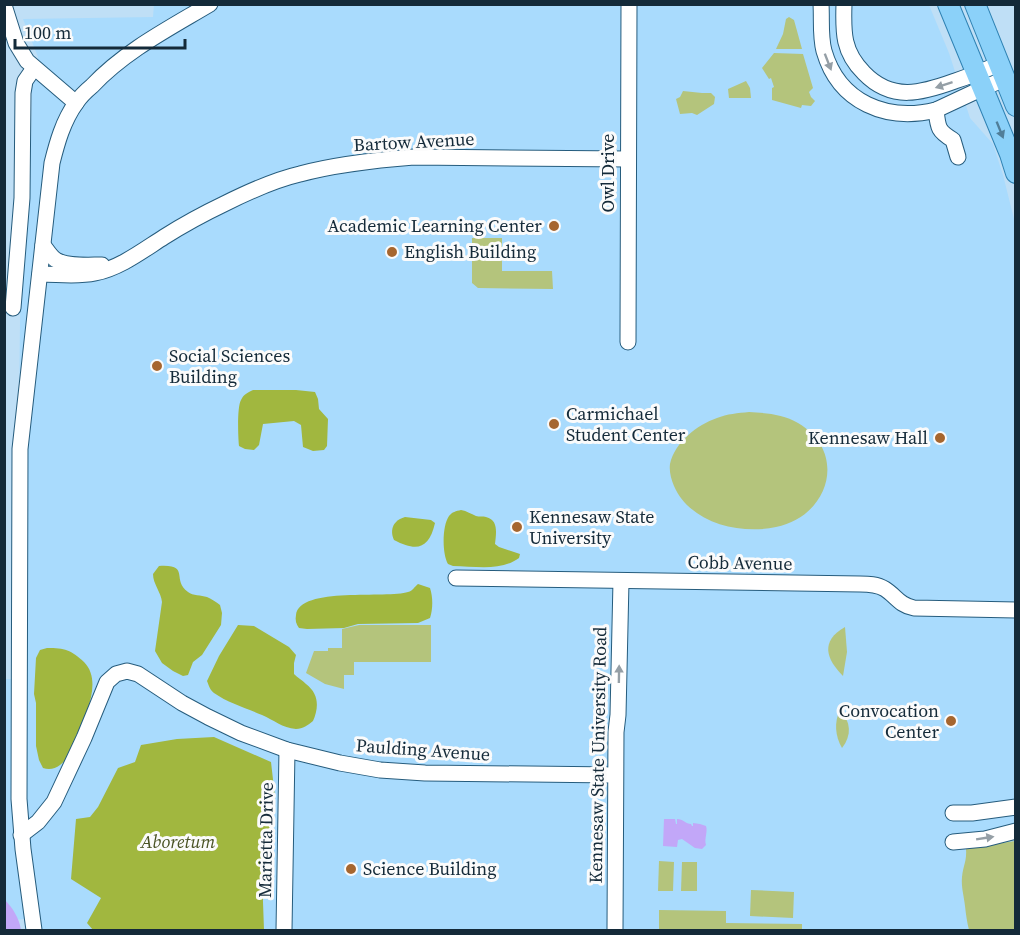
<svg xmlns="http://www.w3.org/2000/svg" width="1020" height="935" font-family="'Source Serif 4',serif">
<style>
.built{fill:#a9dbfd}
.green{fill:#b4c47c}
.forest{fill:#a1b73f}
.water{fill:#c2a7f8}
.lines{fill:none;stroke-linecap:round;stroke-linejoin:round}
.minor-casing{stroke:#265c7d;stroke-width:17}
.major-casing{stroke:#2f82b3;stroke-width:22}
.minor{stroke:#fff;stroke-width:15}
.major{stroke:#8bd1f9;stroke-width:20}
.oneway{fill:#959fa6}
.oneway2{fill:#507e99}
.poi-dot{fill:#a6662f;stroke:#fbfbfb;stroke-width:2}
.labels{text-anchor:middle;stroke-width:6;stroke-linejoin:round;paint-order:stroke}
.street-label{font-size:18px;fill:#142a39;stroke:#fbfbfb}
.poi-label{font-size:18px;fill:#142a39;stroke:#fbfbfb;text-anchor:start}
.park-label{font-size:18px;font-style:italic;fill:#4a5324;stroke:#fbfbfb}
</style>
<rect width="100%" height="100%" fill="#bfdff6"/>
<polygon class="built" points="154,4 929,5 949,53 970,118 993,144 1003,175 1015,223 1015,930 26,930 24,919 5,921 5,679 16,679 21,234 30,185 32,93 30,88 38,57 23,19 153,17"/>
<g class="green">
<polygon points="789,17 794,20 802,49 776,49 783,34 786,19"/>
<polygon points="774,53 803,54 813,88 809,92 811,97 815,101 811,106 802,105 801,108 772,100 772,88 774,87 771,78 769,79 762,68"/>
<polygon points="746,81 750,88 751,98 729,98 728,89"/>
<polygon points="683,91 702,93 711,93 715,97 714,104 697,115 692,113 680,114 676,99 680,97"/>
<polygon points="472,238 502,238 502,271 552,271 553,289 478,288 472,283"/>
<path d="M749,412C766,413 783,414 798,423C848,452 830,516 776,527C740,535 690,523 674,486C671,479 669,471 670,464C675,442 697,425 717,418C727,414 738,413 749,412Z"/>
<polygon points="359,625 431,625 431,662 354,662 354,675 344,675 344,689 325,684 306,673 314,651 328,651 328,648 342,648 342,629"/>
<path d="M845,627L847,652L843,676C826,659 820,641 845,627Z"/>
<path d="M840,710C851,722 852,735 842,748C835,736 834,722 840,710Z"/>
<path d="M1015,841V930H969C967,922 966,915 965,906C964,896 961,887 962,877C963,865 967,862 966,848Z"/>
<polygon points="659,861 674,862 673,891 658,891"/>
<polygon points="682,862 697,862 697,891 681,891"/>
<polygon points="751,890 794,892 793,918 750,916"/>
<polygon points="659,910 726,911 726,923 802,924 802,930 659,930"/>
</g>
<g class="forest">
<path d="M253,390H296L315,392L318,399L319,409L328,419L327,446L324,450L313,451L303,447L301,425L294,421L263,424L259,445L254,450L245,449L239,446C238,436 237,407 241,400C244,394 247,393 253,390Z"/>
<path d="M461,510C467,511 471,514 476,516C479,517 483,516 486,517C499,520 496,534 495,544L499,547L520,554L519,558C500,572 474,566 453,566L448,564C442,554 442,526 449,516C452,512 456,511 461,510Z"/>
<path d="M405,517L431,520L435,523C429,549 417,552 394,540C389,529 394,520 405,517Z"/>
<path d="M159,566C191,564 171,580 188,592C193,596 201,595 207,597C212,599 216,602 220,605L222,613L221,625L202,655L193,662L188,675L183,676L173,671L162,663L155,651L162,602C161,592 153,584 153,574Z"/>
<path d="M418,584L430,588C433,597 433,609 430,618L418,623L358,624L344,628L307,629L299,628C296,624 295,620 296,615C299,586 388,599 408,592C413,591 414,587 418,584Z"/>
<path d="M238,625L254,626L289,647L296,655L294,663V674C298,678 302,680 306,684C319,694 319,707 313,721C308,725 303,729 296,729C282,728 274,720 262,715C246,708 228,703 214,693C210,690 209,686 207,681L219,656Z"/>
<path d="M47,648C65,648 71,650 84,662C102,680 87,713 78,732C74,743 70,758 60,765C55,769 49,770 43,768L39,760L36,746V703L34,694L36,658L40,650Z"/>
<polygon points="214,737 271,762 275,797 271,844 265,850 262,874 264,930 93,930 87,923 101,898 71,879 76,819 90,817 98,807 118,768 135,762 141,745 177,739"/>
</g>
<g class="water">
<path d="M664,819H675L676,824H677V819C683,819 686,824 691,824L692,826H693V823L700,824L706,826C708,832 704,839 706,845L702,849L695,848L682,839L678,840L677,847L663,846Z"/>
<path d="M4,899C13,908 19,918 21,930H5Z"/>
</g>
<g class="lines">
<defs>
<g id="minor">
<path d="M821,4C822,20 820,36 824,51C839,103 887,122 936,110L983,88L1005,79"/>
<path d="M844,4C843,33 843,52 864,73C892,102 922,93 955,81C970,76 985,70 999,64"/>
<polyline points="4,5 16,43 27,61 76,103"/>
<path d="M936,110C938,128 938,131 953,140L958,157"/>
<path d="M43,245C47,250 51,257 56,260C67,267 89,265 102,265"/>
<path d="M40,274C58,274 77,277 95,273C120,268 142,251 164,237C183,225 203,214 224,204C248,192 274,180 300,174C337,164 375,160 414,157L628,159"/>
<polyline points="13,308 22,198 23,93 25,81 34,68"/>
<polyline points="628,342 629,4"/>
<path d="M456,578L860,584C868,584 877,584 885,589C896,596 899,605 914,608L1016,610"/>
<polyline points="953,813 972,813 1016,807"/>
<polyline points="21,835 38,822 54,802 84,738 107,682 116,674 127,671 138,674 182,703 208,717 241,733 287,750 340,763 380,770 425,773 615,775"/>
<polyline points="953,842 985,839 1016,831"/>
<path d="M34,930L23,849L19,799L20,449L52,163C57,143 63,121 76,103C80,97 86,91 92,86C125,51 168,29 210,4"/>
<polyline points="284,930 287,750"/>
<polyline points="615,930 616,732 618,715 621,581"/>
</g>
<g id="major">
<polyline points="948,4 1010,154 1016,173"/>
<polyline points="975,4 1016,106"/>
</g>
</defs>
<use href="#minor" class="minor-casing"/>
<use href="#major" class="major-casing"/>
<use href="#minor" class="minor"/>
<use href="#major" class="major"/>
</g>
<defs><path id="oneway-solid" d="M-6-.8H1V-3.2L6.5 0L1 3.2V.8H-6Z" transform="scale(1.5)"/></defs>
<g class="oneway">
<use href="#oneway-solid" transform="translate(828 62) rotate(69)"/>
<use href="#oneway-solid" transform="translate(944 85) rotate(162)"/>
<use href="#oneway-solid" transform="translate(619 674) rotate(-89)"/>
<use href="#oneway-solid" transform="translate(985 838) rotate(-9)"/>
</g>
<use class="oneway2" href="#oneway-solid" transform="translate(1000 130) rotate(68)"/>
<g class="poi-dot">
<circle cx="554" cy="226" r="6"/>
<circle cx="392" cy="252" r="6"/>
<circle cx="157" cy="366" r="6"/>
<circle cx="554" cy="424" r="6"/>
<circle cx="940" cy="438" r="6"/>
<circle cx="517" cy="527" r="6"/>
<circle cx="951" cy="721" r="6"/>
<circle cx="351" cy="869" r="6"/>
</g>
<g class="labels">
<g class="street-label">
<text transform="translate(414 142) rotate(-3)" y="6">Bartow Avenue</text>
<text transform="translate(608 173) rotate(-90)" y="6">Owl Drive</text>
<text transform="translate(740 563) rotate(1)" y="6">Cobb Avenue</text>
<text transform="translate(423 750) rotate(4)" y="6">Paulding Avenue</text>
<text transform="translate(598 755) rotate(-89)" y="6">Kennesaw State University Road</text>
<text transform="translate(266 840) rotate(-89)" y="6">Marietta Drive</text>
</g>
<g class="poi-label">
<text x="542" y="232" text-anchor="end">Academic Learning Center</text>
<text x="404" y="258">English Building</text>
<text x="169" y="362">Social Sciences<tspan x="169" dy="21">Building</tspan></text>
<text x="566" y="420">Carmichael<tspan x="566" dy="21">Student Center</tspan></text>
<text x="928" y="444" text-anchor="end">Kennesaw Hall</text>
<text x="529" y="523">Kennesaw State<tspan x="529" dy="21">University</tspan></text>
<text x="939" y="717" text-anchor="end">Convocation<tspan x="939" dy="21">Center</tspan></text>
<text x="363" y="875">Science Building</text>
</g>
<g class="park-label">
<text x="178" y="848">Aboretum</text>
</g>
</g>
<rect width="1020" height="935" fill="none" stroke="#142a39" stroke-width="12"/>
<path d="M15 39v9h170v-9" fill="none" stroke="#142a39" stroke-width="3"/>
<text x="24" y="39" font-size="18" fill="#142a39" stroke="#fbfbfb" stroke-width="4.5" paint-order="stroke">100 m</text>
</svg>
